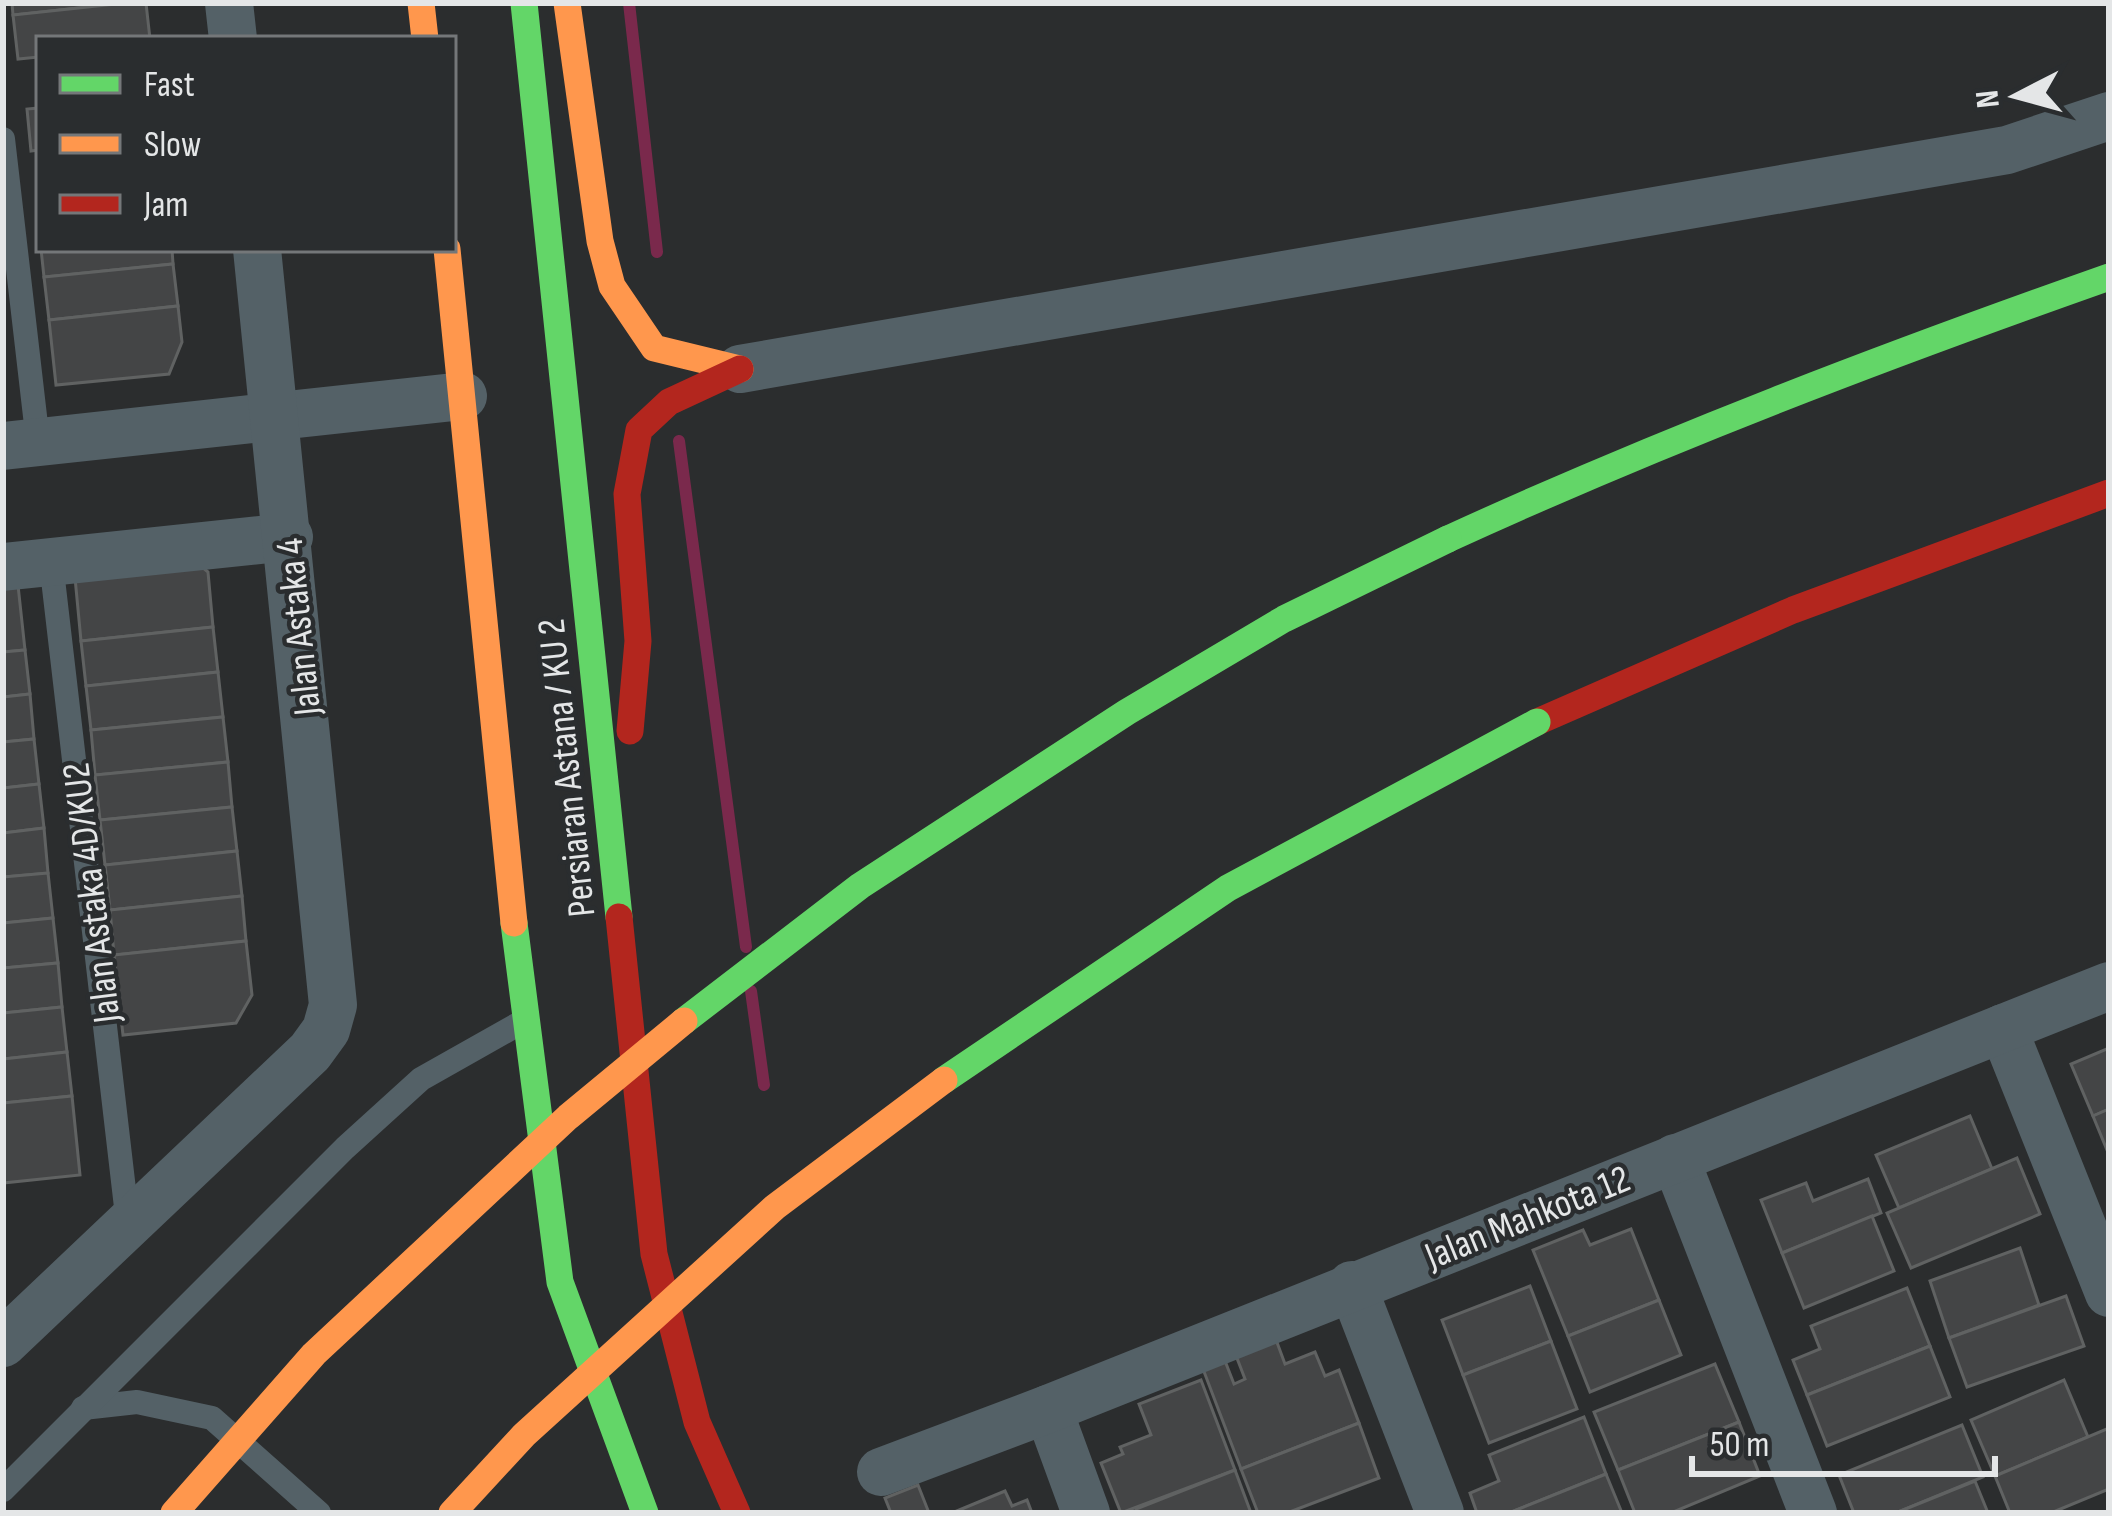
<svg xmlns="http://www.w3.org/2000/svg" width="2112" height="1516" font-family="'Sofia Sans Condensed',sans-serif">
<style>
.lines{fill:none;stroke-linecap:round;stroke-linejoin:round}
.stream{stroke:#7a294c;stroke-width:12}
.building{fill:#444546;stroke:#606262;stroke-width:3}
.lane{stroke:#546167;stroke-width:24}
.street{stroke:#546167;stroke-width:48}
.fast{stroke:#63d668;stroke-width:27}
.slow{stroke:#ff974d;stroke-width:27}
.jam{stroke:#b3261e;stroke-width:27}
.fast-bridge{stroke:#63d668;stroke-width:27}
.slow-bridge{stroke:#ff974d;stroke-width:27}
.labels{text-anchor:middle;stroke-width:9;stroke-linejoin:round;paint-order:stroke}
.street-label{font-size:39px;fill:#e4e6e7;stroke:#2a2d2f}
</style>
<rect width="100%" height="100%" fill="#2b2d2e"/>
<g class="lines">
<g class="stream">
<polyline points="629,3 657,252"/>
<polyline points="679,441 746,947"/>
<polyline points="751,991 764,1085"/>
</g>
</g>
<g class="building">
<polygon points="12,3 125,3 13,15"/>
<polygon points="125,3 146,3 150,39 39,39 39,57 18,59 13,15"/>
<polygon points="39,108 39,150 31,151 27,109"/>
<polygon points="41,249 172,249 173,264 44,277"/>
<polygon points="173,264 178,306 49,320 44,277"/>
<polygon points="178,306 182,342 169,374 56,385 49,320"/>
<polygon points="188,555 208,572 213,627 81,641 74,567"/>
<polygon points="17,576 25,650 3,652 3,578"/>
<polygon points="213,627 218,672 86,686 81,641"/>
<polygon points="25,650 30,694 3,697 3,652"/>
<polygon points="218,672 223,717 91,730 86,686"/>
<polygon points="30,694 34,739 3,742 3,697"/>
<polygon points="223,717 228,762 95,775 91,730"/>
<polygon points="34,739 39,784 3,788 3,742"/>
<polygon points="228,762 232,807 100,820 95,775"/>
<polygon points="39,784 44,828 3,833 3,788"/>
<polygon points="232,807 237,851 105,865 100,820"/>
<polygon points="44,828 48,873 3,877 3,833"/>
<polygon points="237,851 242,896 110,910 105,865"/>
<polygon points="48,873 53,918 3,923 3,877"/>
<polygon points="242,896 246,941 114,955 110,910"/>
<polygon points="53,918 58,963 3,968 3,923"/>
<polygon points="246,941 252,995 236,1023 123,1035 114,955"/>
<polygon points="58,963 62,1007 3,1013 3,968"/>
<polygon points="62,1007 67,1052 3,1059 3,1013"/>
<polygon points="2109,1048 2109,1109 2093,1116 2071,1064"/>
<polygon points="67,1052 72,1096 3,1103 3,1059"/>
<polygon points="72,1096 80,1175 3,1183 3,1103"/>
<polygon points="2109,1109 2109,1155 2093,1116"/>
<polygon points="1970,1116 1992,1169 1899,1208 1876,1155"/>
<polygon points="2017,1158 2040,1214 1911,1268 1887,1213"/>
<polygon points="1868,1179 1881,1213 1782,1253 1761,1200 1806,1183 1813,1201"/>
<polygon points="1872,1216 1894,1271 1804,1308 1782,1253"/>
<polygon points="1631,1229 1659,1300 1568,1336 1533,1250 1583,1230 1590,1245"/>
<polygon points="2020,1248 2039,1305 1949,1338 1930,1281"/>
<polygon points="1530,1286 1551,1341 1463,1375 1442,1320"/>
<polygon points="1907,1288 1930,1346 1807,1395 1793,1360 1820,1349 1811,1326"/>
<polygon points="2066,1296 2084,1346 1967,1387 1949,1338"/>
<polygon points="1659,1300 1681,1355 1590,1392 1568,1336"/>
<polygon points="1275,1337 1285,1364 1315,1352 1325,1376 1339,1370 1359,1423 1241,1469 1203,1369 1225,1361 1234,1384 1245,1379 1235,1353"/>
<polygon points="1551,1341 1577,1409 1489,1443 1463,1375"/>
<polygon points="1930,1346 1950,1397 1827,1446 1807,1395"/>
<polygon points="1715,1364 1739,1422 1618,1470 1594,1412"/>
<polygon points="1201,1380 1235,1470 1121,1513 1101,1463 1123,1454 1120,1447 1151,1435 1139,1404"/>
<polygon points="2064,1380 2088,1437 1995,1476 1971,1420"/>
<polygon points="1584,1417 1606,1474 1509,1513 1477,1513 1470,1493 1499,1481 1489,1455"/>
<polygon points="1739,1422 1760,1476 1671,1513 1635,1513 1618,1470"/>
<polygon points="1359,1423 1379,1478 1287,1513 1258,1513 1241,1469"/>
<polygon points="1962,1425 1983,1477 1896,1513 1854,1513 1839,1475"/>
<polygon points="2109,1428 2109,1489 2051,1513 2010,1513 1995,1476"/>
<polygon points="1235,1470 1251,1513 1137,1513 1136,1509"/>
<polygon points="1606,1474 1622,1513 1509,1513"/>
<polygon points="1975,1481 1988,1513 1898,1512"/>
<polygon points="918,1485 929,1513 891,1513 885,1498"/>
<polygon points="1005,1491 1012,1506 1027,1500 1032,1513 952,1513"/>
</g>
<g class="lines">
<g class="lane">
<polyline points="3,139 38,442"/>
<polyline points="51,562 128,1224"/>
<polyline points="83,1408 137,1402 212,1418 319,1513"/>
<polyline points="3,1490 345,1148 421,1079 522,1022"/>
</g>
<g class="street">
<polyline points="229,3 233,39"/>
<polyline points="740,369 2007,150 2109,116"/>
<polyline points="3,446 463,396"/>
<polyline points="3,567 289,537"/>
<polyline points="2003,1028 2109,1293"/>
<polyline points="1675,1158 1813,1513"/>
<polyline points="1352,1285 1440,1513"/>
<polyline points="3,1343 310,1052 326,1030 333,1005 257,249"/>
<polyline points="1048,1409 1086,1513"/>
<polyline points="881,1472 1048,1409 2109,986"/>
</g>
<g class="fast">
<polyline points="524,3 619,917"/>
<path d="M1448,539C1664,440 1885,356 2109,277"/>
<polyline points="514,923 560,1282 645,1513"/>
</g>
<g class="slow">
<polyline points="421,3 425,39"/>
<polyline points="567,3 600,241 612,286 654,348 740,369"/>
<polyline points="447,249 514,923"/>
</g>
<g class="jam">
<polyline points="1537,722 1793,610 2109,493"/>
<polyline points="630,731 638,641 627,494 639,430 669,402 740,369"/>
<polyline points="619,917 654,1254 697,1422 737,1513"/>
</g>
<g class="fast-bridge">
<polyline points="684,1021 860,886 1127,712 1284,619 1448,539"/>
<polyline points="944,1080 1228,888 1537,722"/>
</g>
<g class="slow-bridge">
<polyline points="174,1513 314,1354 568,1117 684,1021"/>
<polyline points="452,1513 524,1435 775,1207 944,1080"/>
</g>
</g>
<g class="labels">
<g class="street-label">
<text transform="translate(297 627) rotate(-96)" y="14">Jalan Astaka 4</text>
<text transform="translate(565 768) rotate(-96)" y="14">Persiaran Astana / KU 2</text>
<text transform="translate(90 893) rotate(-97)" y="14">Jalan Astaka 4D/KU2</text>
<text transform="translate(1527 1216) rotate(-22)" y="14">Jalan Mahkota 12</text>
</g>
</g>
<rect width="2112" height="1516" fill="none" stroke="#e4e6e7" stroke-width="12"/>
<rect x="36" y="36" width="420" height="216" fill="#2a2d2f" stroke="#747779" stroke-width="3"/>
<rect x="60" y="75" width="60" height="18" fill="#63d668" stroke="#747779" stroke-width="3"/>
<text x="144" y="96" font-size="36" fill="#e4e6e7">Fast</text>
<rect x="60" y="135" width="60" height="18" fill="#ff974d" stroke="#747779" stroke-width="3"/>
<text x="144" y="156" font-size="36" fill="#e4e6e7">Slow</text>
<rect x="60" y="195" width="60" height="18" fill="#b3261e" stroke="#747779" stroke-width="3"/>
<text x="144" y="216" font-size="36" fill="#e4e6e7">Jam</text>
<g transform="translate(2016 96) rotate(264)" stroke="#2a2d2f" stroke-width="9" paint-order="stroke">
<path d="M0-9L21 45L0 30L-21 45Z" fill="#e4e6e7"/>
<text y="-18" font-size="33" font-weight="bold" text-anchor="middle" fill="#e4e6e7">N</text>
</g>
<path d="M1692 1456v18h303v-18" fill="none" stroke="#e4e6e7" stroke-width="6"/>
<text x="1710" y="1456" font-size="36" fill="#e4e6e7" stroke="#2a2d2f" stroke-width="9" paint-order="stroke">50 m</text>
</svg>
